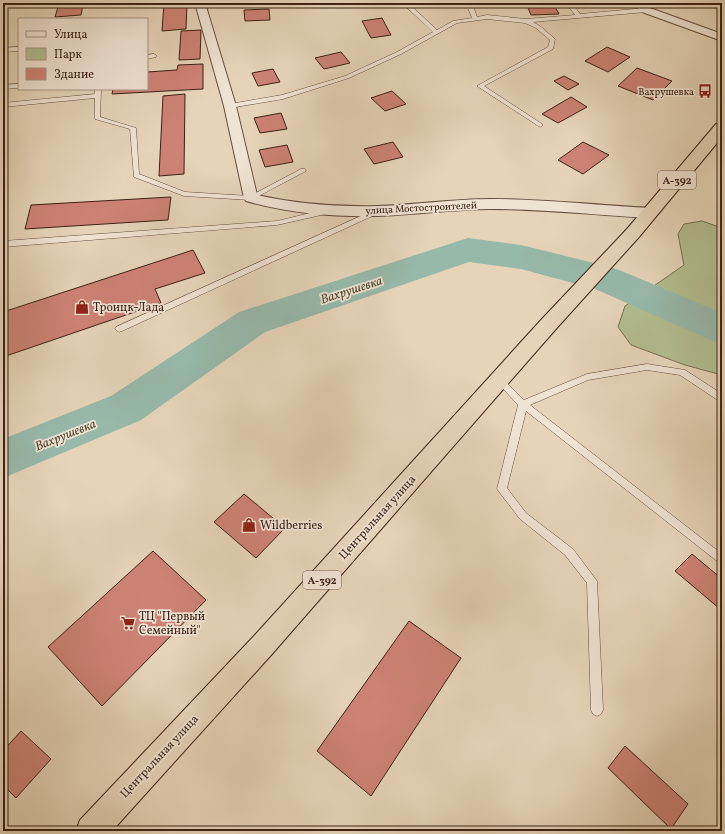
<svg xmlns="http://www.w3.org/2000/svg" width="725" height="834" font-family="Vollkorn,serif">
<style>
.green{fill:#b2bd91;stroke:#776f53}
.lines{fill:none;stroke-linecap:round;stroke-linejoin:round}
.river{fill:#97b9aa;fill-rule:evenodd}
.building{fill:#cd8276;stroke:#3c2115}
.lane-casing{stroke:#664e3e;stroke-width:1}
.street-casing{stroke:#664e3e;stroke-width:2}
.highway-casing{stroke:#3c2115;stroke-width:2}
.lane{fill:#efe3d2;fill-rule:evenodd}
.street{fill:#efe3d2;fill-rule:evenodd}
.highway{fill:#e6d4b9;fill-rule:evenodd}
.labels{text-anchor:middle;stroke-width:3.5;stroke-linejoin:round;paint-order:stroke}
.far-poi-label{font-size:10px;fill:#3c2115;stroke:#efe3d2;text-anchor:end}
.far-street-label{font-size:10px;fill:#3c2115;stroke:#efe3d2}
.shield{fill:#efe3d2;stroke:#725b4e;stroke-width:1}
.shield-label{font-size:11px;font-weight:bold;fill:#3c2115}
.poi-label{font-size:12px;fill:#3c2115;stroke:#efe3d2;text-anchor:start}
.street-label{font-size:12px;fill:#3c2115;stroke:#efe3d2}
.water-label{font-size:13px;font-style:italic;fill:#53473a;stroke:#efe3d2}
</style>
<rect width="100%" height="100%" fill="#e6d4b9"/>
<filter id="stains"><feTurbulence type="fractalNoise" baseFrequency=".005" numOctaves="4"/><feColorMatrix values="0 0 0 0 .2 0 0 0 0 .09 0 0 0 0 .02 0 0 0 .5 -.17"/></filter>
<radialGradient id="worn" r=".72"><stop offset=".6" stop-color="#630" stop-opacity="0"/><stop offset="1" stop-color="#630" stop-opacity=".3"/></radialGradient>
<polygon class="green" points="702,221 722,228 722,375 685,365 631,345 618,327 625,306 684,265 678,234 684,224"/>
<g class="lines">
<polygon class="river" points="468,238 521,245 606,266 619,270 722,313 722,344 708,339 595,289 521,269 469,262 265,332 141,420 3,478 3,439 111,396 239,312"/>
</g>
<g class="building">
<polygon points="164,3 187,3 186,29 162,31"/>
<polygon points="526,3 553,3 559,14 531,15"/>
<polygon points="83,5 81,15 55,17 58,7"/>
<polygon points="269,9 270,20 245,21 244,10"/>
<polygon points="382,18 391,35 371,38 362,21"/>
<polygon points="201,30 200,59 179,60 181,31"/>
<polygon points="607,47 630,57 608,72 585,61"/>
<polygon points="341,52 350,63 324,69 315,58"/>
<polygon points="203,64 203,89 112,94 113,89 147,89 147,72 177,70 178,65"/>
<polygon points="637,68 672,81 653,100 618,86"/>
<polygon points="273,69 280,82 258,86 252,73"/>
<polygon points="564,76 579,84 568,90 554,81"/>
<polygon points="392,91 406,104 385,111 371,98"/>
<polygon points="185,94 184,174 159,176 163,96"/>
<polygon points="571,97 587,107 558,123 542,114"/>
<polygon points="281,113 287,129 260,133 254,118"/>
<polygon points="393,142 403,157 374,164 364,149"/>
<polygon points="583,142 609,155 583,174 558,160"/>
<polygon points="287,145 293,162 265,167 259,150"/>
<polygon points="171,197 168,220 25,229 31,205"/>
<polygon points="193,250 205,273 155,289 161,303 3,357 3,312"/>
<polygon points="244,494 285,528 256,558 214,522"/>
<polygon points="153,551 206,600 102,706 48,647"/>
<polygon points="692,554 722,579 722,607 720,609 675,571"/>
<polygon points="409,621 461,658 371,796 317,751"/>
<polygon points="21,731 51,759 16,798 3,785 3,751"/>
<polygon points="625,746 688,804 671,829 608,768"/>
</g>
<g class="lines">
<defs>
<g id="lane">
<polygon points="402,3 408,3 437,30 453,21 472,18 466,3 472,3 477,17 487,15 526,19 575,15 566,3 572,3 580,14 646,8 649,10 646,12 533,22 540,26 555,39 553,49 484,86 542,124 542,126 540,127 477,86 548,47 550,40 536,28 525,23 487,19 457,23 401,54 349,78 283,99 230,108 227,106 230,104 282,95 345,76 397,52 433,32"/>
<polygon points="19,47 19,51 3,52 3,48"/>
<polygon points="154,54 157,56 156,57 147,59 147,55"/>
<polygon points="19,84 19,88 3,89 3,85"/>
<polygon points="95,89 101,89 100,117 136,128 139,174 185,192 250,196 301,169 305,169 306,171 251,200 184,196 134,177 130,129 95,119 95,98 3,107 3,103 95,94"/>
<polygon points="327,209 330,209 330,213 277,225 3,247 3,241 277,221"/>
<polygon points="374,210 377,210 381,212 122,331 119,332 115,329 116,327"/>
<polygon points="647,364 685,370 722,394 722,403 680,375 647,370 588,380 530,405 722,554 722,565 526,411 507,488 526,513 573,549 597,581 603,710 601,714 597,716 593,714 591,710 587,583 565,555 520,519 497,489 518,405 495,380 496,378 502,378 524,400 587,374"/>
</g>
<g id="street">
<path d="M195,3H205L236,106L257,195C297,204 337,207 378,206C415,205 452,199 490,199C542,199 597,205 650,208L655,210L657,213L655,216L650,218C597,215 543,209 490,209C452,209 415,215 378,216C334,217 289,213 246,201L244,198L224,106Z"/>
<polygon points="631,3 643,3 650,8 722,34 722,41 642,12"/>
</g>
<polygon id="highway" points="722,122 722,137 639,237 555,330 272,654 112,831 76,831 80,820 254,636 541,320 627,229 716,124"/>
</defs>
<use href="#lane" class="lane-casing"/>
<use href="#street" class="street-casing"/>
<use href="#highway" class="highway-casing"/>
<use href="#lane" class="lane"/>
<use href="#street" class="street"/>
<use href="#highway" class="highway"/>
</g>
<defs>
<symbol id="bus-bare" viewBox="-9 -9 18 18"><path d="M-5-6H5V4H4V6H2V4H-2V6H-4V4H-5ZM-3.5-4V0h7V-4ZM-3.5 1.2v1.5H-2V1.2ZM2 1.2v1.5H3.5V1.2Z" fill="#8f2418" stroke="#efe3d2" stroke-width="2.5" paint-order="stroke"/></symbol>
<symbol id="shop-bare" viewBox="-9 -9 18 18"><path d="M-5-2.5h2.3a2.7 3.5 0 0 1 5.4 0H5L5.5 6h-11ZM-1.5-2.5h3a1.5 2.3 0 0 0-3 0Z" fill="#8f2418" stroke="#efe3d2" stroke-width="2.5" paint-order="stroke"/></symbol>
<symbol id="supermarket-bare" viewBox="-9 -9 18 18"><path d="M-6-5.5h2.5l.6 2H6L4.5 2H-2.5L-4.4-4H-6ZM-1.5 3.2a1.3 1.3 0 1 0 .1 0ZM3 3.2a1.3 1.3 0 1 0 .1 0Z" fill="#8f2418" stroke="#efe3d2" stroke-width="2.5" paint-order="stroke"/></symbol>
</defs>
<g fill-rule="evenodd">
<use href="#bus-bare" x="695" y="81" width="20" height="20"/>
<use href="#shop-bare" x="72" y="297" width="20" height="20"/>
<use href="#shop-bare" x="239" y="515" width="20" height="20"/>
<use href="#supermarket-bare" x="118" y="613" width="20" height="20"/>
</g>
<g class="labels">
<g class="far-poi-label">
<text x="694" y="95">Вахрушевка</text>
</g>
<g class="far-street-label">
<text transform="translate(421 207) rotate(-3)" y="4">улица Мостостроителей</text>
</g>
<g class="shield">
<rect x="658" y="171" width="38" height="18" rx="3"/>
<rect x="303" y="571" width="38" height="18" rx="3"/>
</g>
<g class="shield-label">
<text x="677" y="184">А-392</text>
<text x="322" y="584">А-392</text>
</g>
<g class="poi-label">
<text x="93" y="311">Троицк-Лада</text>
<text x="260" y="529">Wildberries</text>
<text x="139" y="620">ТЦ "Первый<tspan x="139" dy="14">Семейный"</tspan></text>
</g>
<g class="street-label">
<text transform="translate(377 517) rotate(-48)" y="4">Центральная улица</text>
<text transform="translate(159 756) rotate(-47)" y="4">Центральная улица</text>
</g>
<g class="water-label">
<text transform="translate(351 289) rotate(-18)" y="5">Вахрушевка</text>
<text transform="translate(65 434) rotate(-22)" y="5">Вахрушевка</text>
</g>
</g>
<rect width="725" height="834" fill="none" stroke="#e6d4b9" stroke-width="16"/>
<rect x="4" y="4" width="717" height="826" fill="none" stroke="#3c2115" stroke-width="2"/>
<rect x="8" y="8" width="709" height="818" fill="none" stroke="#3c2115"/>
<rect x="18" y="18" width="130" height="72" fill="#efe3d2" stroke="#a79586"/>
<rect x="26" y="31" width="20" height="6" fill="#efe3d2" stroke="#a79586"/>
<text x="54" y="38" font-size="12" fill="#3c2115">Улица</text>
<rect x="26" y="48" width="20" height="12" fill="#b2bd91" stroke="#a79586"/>
<text x="54" y="58" font-size="12" fill="#3c2115">Парк</text>
<rect x="26" y="68" width="20" height="12" fill="#cd8276" stroke="#a79586"/>
<text x="54" y="78" font-size="12" fill="#3c2115">Здание</text>
<rect width="100%" height="100%" filter="url(#stains)"/>
<rect width="100%" height="100%" fill="url(#worn)"/>
</svg>
